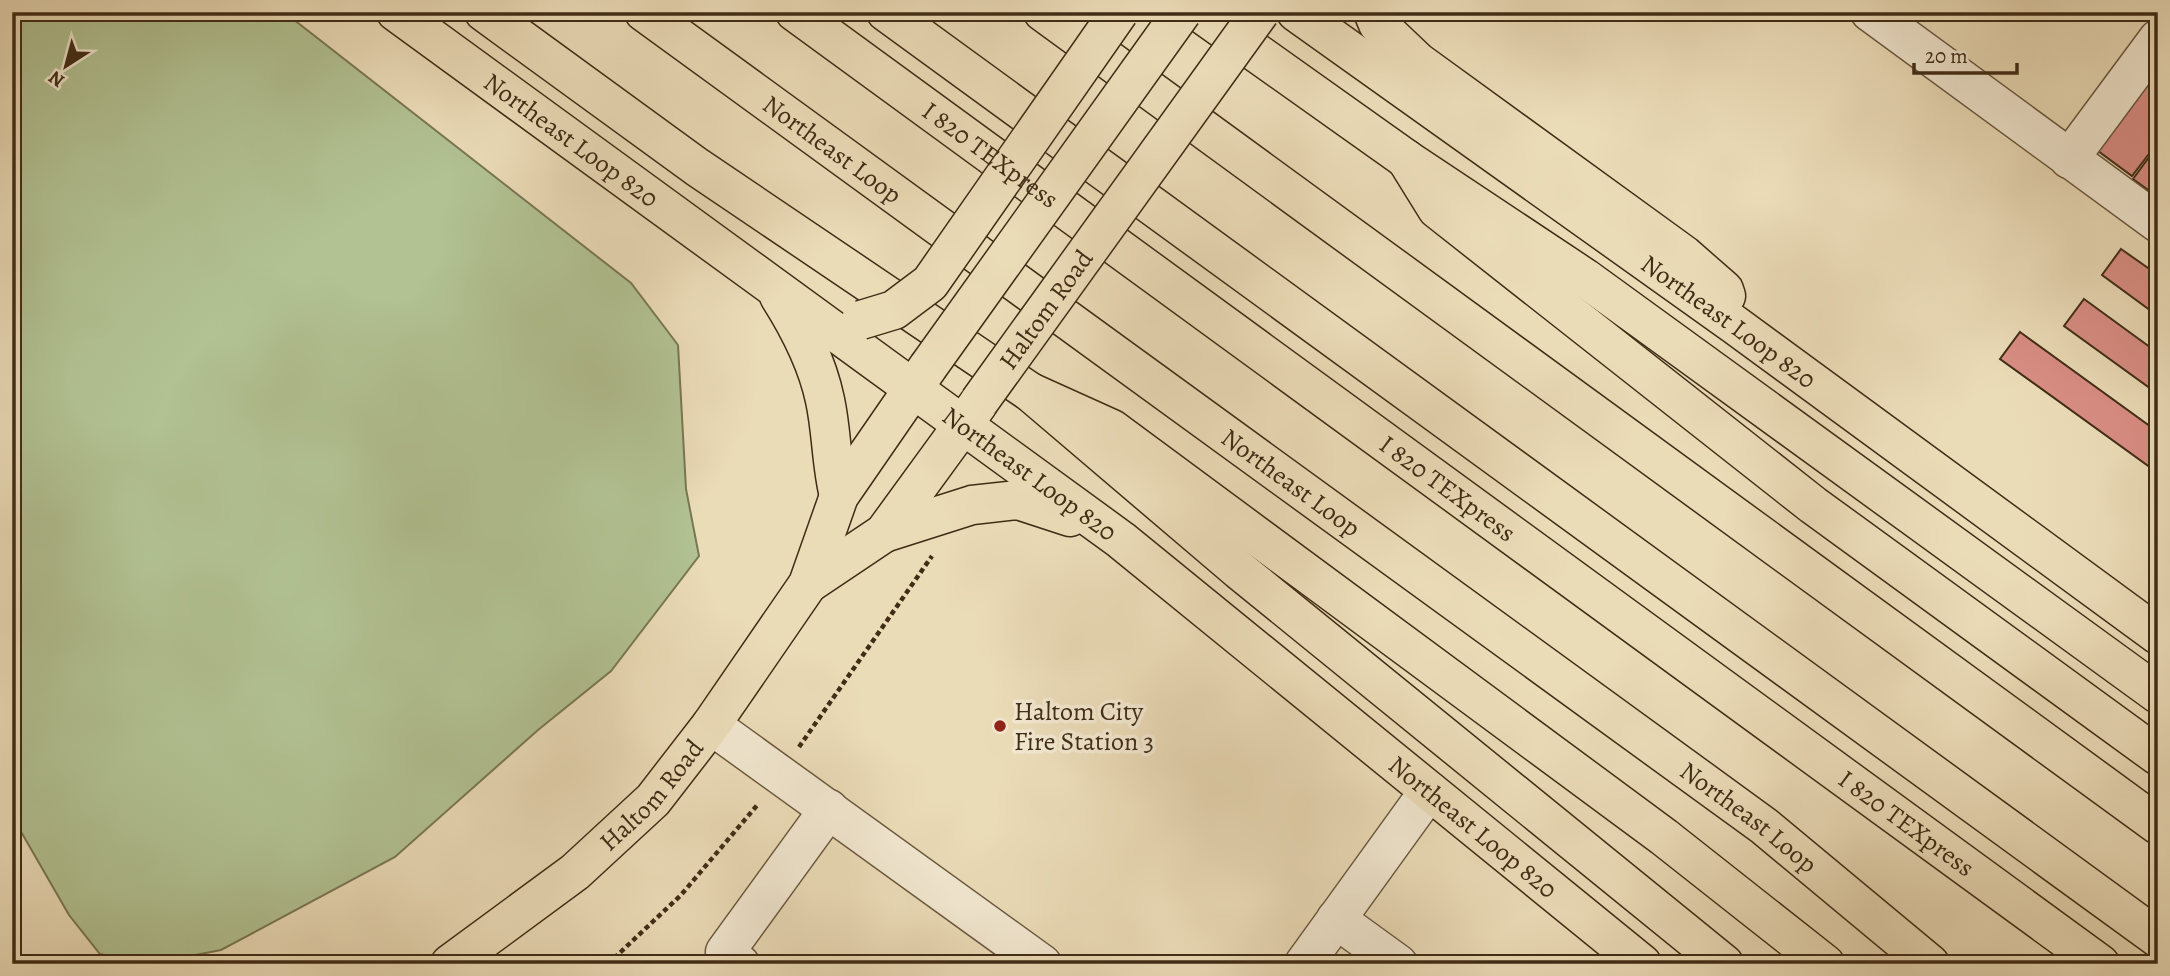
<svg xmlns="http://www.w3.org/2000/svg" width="2170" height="976" font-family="Alegreya,serif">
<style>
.green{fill:#b2c293;stroke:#797754;stroke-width:2}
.building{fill:#da8e85;stroke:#402c16;stroke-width:2}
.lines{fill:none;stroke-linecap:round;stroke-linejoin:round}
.minor-casing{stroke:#6b583e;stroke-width:41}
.major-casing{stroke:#402c16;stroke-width:41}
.highway-casing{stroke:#402c16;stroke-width:41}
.path{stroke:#402c16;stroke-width:4.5;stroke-dasharray:5 3.5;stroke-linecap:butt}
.minor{stroke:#f2e8d1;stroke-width:38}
.major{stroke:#ebdcb8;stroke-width:38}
.highway{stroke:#ebdcb8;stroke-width:38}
.major-bridge-casing{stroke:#402c16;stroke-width:41;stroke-linecap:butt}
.major-bridge{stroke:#ebdcb8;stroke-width:38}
.poi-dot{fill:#8f2418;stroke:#f2e8d1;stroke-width:2.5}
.labels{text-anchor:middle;stroke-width:7;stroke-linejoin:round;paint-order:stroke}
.street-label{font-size:26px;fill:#402c16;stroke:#f2e8d1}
.poi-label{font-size:26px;fill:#402c16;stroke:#f2e8d1;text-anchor:start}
</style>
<rect width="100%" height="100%" fill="#ebdcb8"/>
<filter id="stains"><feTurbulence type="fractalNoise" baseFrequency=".00286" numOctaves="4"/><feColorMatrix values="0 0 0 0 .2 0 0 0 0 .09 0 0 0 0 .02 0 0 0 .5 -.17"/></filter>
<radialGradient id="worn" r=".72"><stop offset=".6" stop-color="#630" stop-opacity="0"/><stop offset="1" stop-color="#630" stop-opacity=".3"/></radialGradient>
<polygon class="green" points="12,12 284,12 631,283 678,345 686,489 699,556 611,671 538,730 395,857 221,950 149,964 100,954 69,915 12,816"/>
<g class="building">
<polygon points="2158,62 2158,142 2132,176 2094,148"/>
<polygon points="2152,153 2158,157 2158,197 2133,179"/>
<polygon points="2121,249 2158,275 2158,316 2102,275"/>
<polygon points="2084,299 2158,353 2158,394 2064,326"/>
<polygon points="2020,332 2158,432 2158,473 2000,359"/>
</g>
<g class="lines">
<defs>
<g id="minor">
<polyline points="1870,12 2158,223"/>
<polyline points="2069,159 2158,39"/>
<polyline points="711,725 1042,964"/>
<polyline points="1336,919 1398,964"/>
<polyline points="740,964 725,952 829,809"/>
<polyline points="1304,964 1429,791"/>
</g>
<g id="major">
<path id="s1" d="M396,12L1121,540L1642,964"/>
<polyline points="484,12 697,167 1030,392 1239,570 1724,964"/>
<polyline points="1199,12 1406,159 1585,278 2158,694"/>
<path id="s2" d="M1296,12L1735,325L2158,635"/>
<polyline points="1373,12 1378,24 1418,62 1684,255 1724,290 1726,296"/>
<path d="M779,296C800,329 817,362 825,400C832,432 831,464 839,496"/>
<polyline points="884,533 972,505 1018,500 1070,517"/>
<polyline points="808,584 884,533 978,404"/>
<path id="s3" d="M450,964L575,872L653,800L711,725L808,584L839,496L928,367"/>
</g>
<g id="highway">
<path id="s4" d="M644,12L1764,826L1930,964"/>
<path id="s5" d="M795,12L2100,964"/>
<polyline points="886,12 2158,938"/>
<polyline points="1043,12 2158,825"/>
<polyline points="1406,159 1437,209 1813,505 2158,756"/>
<polyline points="1030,392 1112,429 1664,837 1825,964"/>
</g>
</defs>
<use href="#minor" class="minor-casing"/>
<use href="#major" class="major-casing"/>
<use href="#highway" class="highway-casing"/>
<g class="path">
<polyline points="799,747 932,556"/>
<polyline points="608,964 681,895 759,803"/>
</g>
<use href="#minor" class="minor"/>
<use href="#major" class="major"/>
<use href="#highway" class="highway"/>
<defs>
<g id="major-bridge">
<polyline points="861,320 894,310 930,283 1119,12"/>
<polyline points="928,367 1182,12"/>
<path id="s6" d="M979,402L1260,12"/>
</g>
</defs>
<use href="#major-bridge" class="major-bridge-casing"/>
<use href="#major-bridge" class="major-bridge"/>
</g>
<circle class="poi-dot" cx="1000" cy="726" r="7"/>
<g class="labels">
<g class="street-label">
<text dy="9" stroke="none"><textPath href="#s1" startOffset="217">Northeast Loop 820</textPath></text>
<text dy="9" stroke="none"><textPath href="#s4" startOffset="233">Northeast Loop</textPath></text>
<text dy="9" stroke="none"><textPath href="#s5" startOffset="242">I 820 TEXpress</textPath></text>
<text dy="9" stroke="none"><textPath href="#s6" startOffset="114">Haltom Road</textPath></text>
<text dy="9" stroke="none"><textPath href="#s2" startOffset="532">Northeast Loop 820</textPath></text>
<text dy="9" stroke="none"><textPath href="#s1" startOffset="784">Northeast Loop 820</textPath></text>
<text dy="9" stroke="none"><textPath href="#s4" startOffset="800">Northeast Loop</textPath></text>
<text dy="9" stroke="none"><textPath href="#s5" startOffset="808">I 820 TEXpress</textPath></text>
<text dy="9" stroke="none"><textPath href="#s3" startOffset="264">Haltom Road</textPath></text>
<text dy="9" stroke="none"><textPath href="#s4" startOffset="1367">Northeast Loop</textPath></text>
<text dy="9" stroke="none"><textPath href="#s5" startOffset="1376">I 820 TEXpress</textPath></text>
<text dy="9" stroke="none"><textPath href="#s1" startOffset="1351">Northeast Loop 820</textPath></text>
</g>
<g class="poi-label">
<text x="1014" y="720">Haltom City<tspan x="1014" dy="30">Fire Station 3</tspan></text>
</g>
</g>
<rect width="2170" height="976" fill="none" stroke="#ebdcb8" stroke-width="42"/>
<rect x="14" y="14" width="2142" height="948" fill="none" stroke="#402c16" stroke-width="3.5"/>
<rect x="21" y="21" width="2128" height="934" fill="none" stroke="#402c16" stroke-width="2"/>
<g transform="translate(66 66) rotate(216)" stroke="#f2e8d1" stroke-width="5" paint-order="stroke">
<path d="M0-5L12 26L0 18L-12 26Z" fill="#402c16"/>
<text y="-10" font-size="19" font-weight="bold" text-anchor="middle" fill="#402c16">N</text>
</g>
<path d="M1914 63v10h103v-10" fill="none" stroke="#402c16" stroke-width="3.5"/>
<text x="1925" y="63" font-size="21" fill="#402c16" stroke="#f2e8d1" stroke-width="5" paint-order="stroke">20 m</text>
<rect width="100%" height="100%" filter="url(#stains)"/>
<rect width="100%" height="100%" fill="url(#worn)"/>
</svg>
